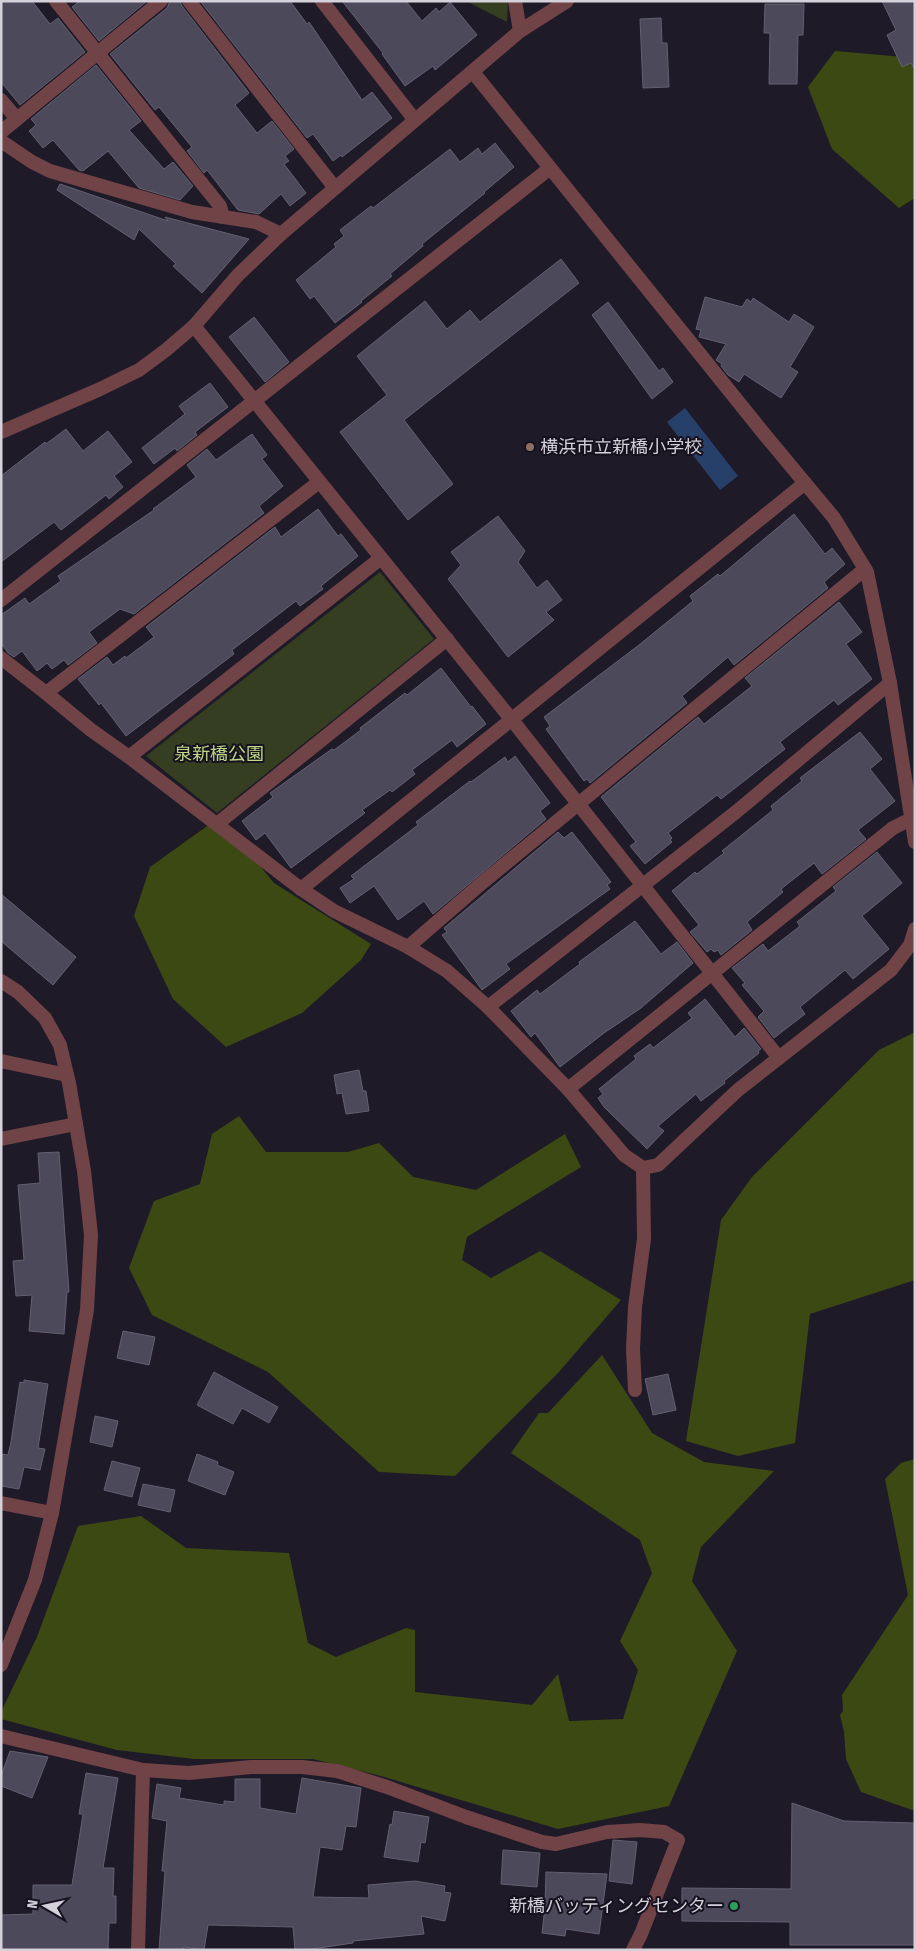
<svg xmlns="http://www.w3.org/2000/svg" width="916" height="1951" font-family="'Fira Sans Condensed','Noto Sans JP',sans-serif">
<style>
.green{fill:#363e21}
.forest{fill:#3c4913}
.water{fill:#274069}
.building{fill:#4c495a;stroke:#636072}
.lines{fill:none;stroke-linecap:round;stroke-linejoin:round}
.minor{stroke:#704347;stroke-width:14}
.tertiary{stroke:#704347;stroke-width:14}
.education-dot{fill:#8d6e63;stroke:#16111e;stroke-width:2}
.leisure-dot{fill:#2e9e5b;stroke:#16111e;stroke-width:2}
.labels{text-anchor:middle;stroke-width:4;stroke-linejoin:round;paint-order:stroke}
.poi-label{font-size:18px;fill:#d5d1db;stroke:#16111e;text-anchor:start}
.park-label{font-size:18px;fill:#bfd786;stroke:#16111e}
</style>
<rect width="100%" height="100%" fill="#1f1a28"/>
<g class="green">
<polygon points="466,1 508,1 507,22"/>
<polygon points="380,572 434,639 217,813 146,756"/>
</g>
<g class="forest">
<polygon points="835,51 915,58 915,198 899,208 832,149 808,87"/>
<polygon points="210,824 251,855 274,883 371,944 361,960 302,1013 226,1047 173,999 134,916 150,867"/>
<polygon points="915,1032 915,1280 810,1314 795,1443 738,1456 686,1441 721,1220 752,1177 879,1050"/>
<polygon points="239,1116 266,1152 348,1152 379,1143 413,1177 476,1190 565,1134 581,1167 467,1237 462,1260 491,1278 540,1251 621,1300 558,1373 455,1476 379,1472 268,1372 152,1315 129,1268 154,1201 200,1184 212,1134"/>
<polygon points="602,1355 652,1433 704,1462 774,1471 701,1547 692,1581 737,1651 669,1806 558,1829 381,1776 313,1759 194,1759 117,1750 1,1719 1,1712 37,1637 78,1526 141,1516 186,1548 289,1553 308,1643 336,1657 406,1628 415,1630 415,1692 532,1705 558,1674 569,1721 623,1719 638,1670 620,1641 652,1573 640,1540 511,1453 539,1413 548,1413"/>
<polygon points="915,1459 915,1811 861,1792 846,1759 844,1732 840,1715 843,1711 842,1695 908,1595 885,1479 901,1463"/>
</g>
<polygon class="water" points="685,408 738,476 720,490 667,422"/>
<g class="building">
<polygon points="1,1 32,1 50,24 58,18 85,52 20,105 1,82"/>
<polygon points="80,1 147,1 99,41 72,7"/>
<polygon points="170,1 180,1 182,6 249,93 235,105 257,133 272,121 294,149 285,156 289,161 284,164 306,193 290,206 281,194 259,214 238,210 207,170 204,173 187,151 192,147 159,107 155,110 110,54 167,8"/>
<polygon points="200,1 290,1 307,24 309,22 362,100 372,92 392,118 342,157 341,155 333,161 313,134 307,138"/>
<polygon points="342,1 406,1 422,21 436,8 439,12 450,2 477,35 435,70 433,66 405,86 382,54 383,53"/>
<polygon points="882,1 915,1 915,70 911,63 902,67 887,35 896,30"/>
<polygon points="765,4 804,4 803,35 798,35 797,84 769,84 770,33 764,33"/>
<polygon points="661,18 662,43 667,43 669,87 643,88 640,19"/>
<polygon points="96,65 141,121 129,130 164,169 173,162 193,186 180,200 139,188 108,151 83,171 79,170 53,140 43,148 29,131 36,125 31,119"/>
<polygon points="495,143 514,167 484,192 485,193 422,244 423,246 390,274 392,276 361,301 362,302 335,323 314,296 310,299 296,280 336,247 334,244 344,236 340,230 371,206 373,208 450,149 460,162 478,148 482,154"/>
<polygon points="60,184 168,221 165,217 249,239 202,293 173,266 176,264 139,229 134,240 57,190"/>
<polygon points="561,259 579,283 404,420 453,484 408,520 340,432 387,395 357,356 425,301 447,329 470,310 480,322"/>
<polygon points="705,297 742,307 747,299 751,302 753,298 789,322 794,314 814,327 790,367 798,372 781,398 744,374 739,382 728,375 721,366 722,364 716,360 726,344 699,337 701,330 696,329"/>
<polygon points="608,302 659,371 663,368 673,382 652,399 592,315"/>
<polygon points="254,317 289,362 265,382 229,337"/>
<polygon points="210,383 228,407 195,432 197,435 177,451 175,448 154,464 142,448 185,414 179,406"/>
<polygon points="66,429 83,451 108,431 132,462 114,476 123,487 109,499 106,495 61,530 54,522 1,562 1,476 45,442 46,444"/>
<polygon points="252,434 267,455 262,459 283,486 259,506 264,513 134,614 120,609 89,632 97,643 68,665 64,660 52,669 47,663 37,671 22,651 14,657 8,653 1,643 1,615 25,598 29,604 61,581 58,576 154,510 153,509 196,477 187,465 207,449 216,460"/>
<polygon points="318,509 338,536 341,534 358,556 321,586 323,589 300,606 296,601 232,650 234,654 126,736 101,703 99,705 95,700 78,679 107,657 113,665 125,656 126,658 154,637 146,627 275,527 281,537"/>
<polygon points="794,514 825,554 832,548 845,564 824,582 828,588 734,665 728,657 682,696 687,703 590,783 587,779 584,781 546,729 550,726 544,717 639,645 693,601 690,596 718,574 720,576"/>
<polygon points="498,516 525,551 518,562 537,588 547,580 562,600 546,612 554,620 508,657 448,579 461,565 451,552"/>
<polygon points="839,602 862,632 846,644 872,679 838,705 834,700 780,742 785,749 721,799 717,795 668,833 672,838 670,840 672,842 645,864 630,846 636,842 601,797 698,717 704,724 752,686 745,678"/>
<polygon points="441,668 471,707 472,706 486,724 457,747 452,740 412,770 415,774 392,792 390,790 362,810 365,813 291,868 265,833 256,840 242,821 273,797 270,793 332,749 334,750 361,730 360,728 405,693 407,695"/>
<polygon points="860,732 882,759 870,769 895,801 858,830 866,839 822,874 814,863 781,889 783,892 747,922 752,930 721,955 718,950 714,952 711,949 707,952 690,932 699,925 672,891 695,872 697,874 724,853 722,851 773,810 771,806 802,781 800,778"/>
<polygon points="515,756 550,803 540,811 546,819 433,914 424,901 398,920 374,886 350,903 340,888 354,879 351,876 418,825 416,822 470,781 471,782 505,757 508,762"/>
<polygon points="558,832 564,838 572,832 611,882 607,885 610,889 506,964 510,969 482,990 442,935 447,932 444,928"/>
<polygon points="877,852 902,883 862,916 889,949 853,979 845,970 800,1007 805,1014 774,1038 758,1017 764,1011 742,985 745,983 732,968 763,944 768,951 800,926 797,922 836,891 833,887"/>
<polygon points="1,894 76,957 53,985 1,941"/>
<polygon points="635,921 661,954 677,942 693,963 641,1008 604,1033 560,1067 535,1033 531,1037 511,1011 537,990 540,994 580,964 579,962"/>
<polygon points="705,999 735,1037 744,1028 761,1049 758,1051 759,1053 724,1081 725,1083 701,1101 696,1094 658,1126 664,1131 647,1149 604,1107 598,1098 603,1094 599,1089 636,1059 634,1056 650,1044 653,1048 692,1018 688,1013"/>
<polygon points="359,1070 363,1091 366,1091 369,1111 346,1114 342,1093 337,1094 334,1075"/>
<polygon points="59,1152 69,1292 67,1292 64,1334 29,1331 32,1295 16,1296 13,1261 24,1260 18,1185 40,1183 38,1153"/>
<polygon points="123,1331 155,1337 149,1365 117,1358"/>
<polygon points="214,1372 278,1407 269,1423 242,1408 233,1424 197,1405"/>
<polygon points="668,1374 676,1410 653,1415 645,1379"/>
<polygon points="24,1380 48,1384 38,1448 45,1449 40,1470 24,1467 19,1489 1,1486 1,1454 8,1455 11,1442 20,1382 24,1383"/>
<polygon points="95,1416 118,1421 112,1447 90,1442"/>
<polygon points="197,1454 218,1462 217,1465 234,1472 225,1495 188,1481"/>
<polygon points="112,1461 140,1468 132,1497 104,1490"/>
<polygon points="143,1484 175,1490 170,1512 138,1505"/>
<polygon points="10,1751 48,1757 32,1798 1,1786 1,1776"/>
<polygon points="86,1773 118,1778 103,1868 114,1868 113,1896 116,1896 116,1923 109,1923 108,1950 1,1950 1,1915 33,1914 33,1885 72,1885 83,1814 79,1814"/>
<polygon points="302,1778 361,1788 356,1827 346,1826 342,1850 320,1847 313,1897 369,1898 368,1885 415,1881 445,1886 444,1892 451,1893 445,1921 421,1916 424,1934 353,1941 353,1943 306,1950 295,1950 293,1927 208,1925 204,1950 184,1947 184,1950 159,1950 165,1871 162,1871 167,1821 152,1818 157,1784 181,1788 179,1798 224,1805 224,1801 235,1802 235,1779 260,1779 260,1808 296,1814"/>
<polygon points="792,1803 844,1821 915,1823 915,1945 790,1945 790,1922 682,1921 682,1888 791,1889"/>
<polygon points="394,1811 429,1817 425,1843 421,1842 418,1862 384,1857 390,1824 392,1825"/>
<polygon points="613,1840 637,1842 632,1884 609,1881"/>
<polygon points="503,1850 540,1853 537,1887 501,1884"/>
<polygon points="546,1872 607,1874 599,1934 566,1929 565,1936 542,1933 545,1907"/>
</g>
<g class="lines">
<g class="minor">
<polyline points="56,1 220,206 223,217"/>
<polyline points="189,1 335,188"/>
<polyline points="322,1 414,119"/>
<polyline points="515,1 520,31"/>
<polyline points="473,72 765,435 834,518 867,572 890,683 915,842"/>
<polyline points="1,100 17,119"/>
<polyline points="1,132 161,1"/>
<polyline points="1,141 32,162 50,171 192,212 256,222 281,234"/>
<polyline points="194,326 512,720 779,1058"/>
<polyline points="1,600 549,169"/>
<polyline points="1,658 46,693 91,730 129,757 301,889 334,911 408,947 447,971 488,1007 568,1089 624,1155 643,1168 658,1165 738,1090 891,970 910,945 915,929"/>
<polyline points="46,693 319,482"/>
<polyline points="129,757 381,558"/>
<polyline points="217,824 447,639"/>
<polyline points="301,889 805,483"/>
<polyline points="408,947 483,882 865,569"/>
<polyline points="488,1007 736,812 890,683"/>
<polyline points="1,1061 67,1075"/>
<polyline points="568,1089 893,828 911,819"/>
<polyline points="635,1390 633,1349 635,1307 644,1239 643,1168"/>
<polyline points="1,1503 52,1513"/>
<polyline points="1,1736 143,1770"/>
<polyline points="138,1950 143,1770 189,1773 251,1767 302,1767 337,1771 387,1787 466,1817 542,1842 556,1844 607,1832 640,1830 664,1832 678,1840 641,1934 633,1950"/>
</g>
<g class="tertiary">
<polyline points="1,432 98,390 139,370 166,350 194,326 238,275 281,234 520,31 567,1"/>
<polyline points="1,981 18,992 45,1018 60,1045 69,1083 84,1171 91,1235 87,1310 52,1513 35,1580 1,1665"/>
<polyline points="1,1139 76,1124"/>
</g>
</g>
<circle class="education-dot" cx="530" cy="447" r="5"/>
<circle class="leisure-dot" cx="734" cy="1906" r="5"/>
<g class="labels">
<g class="poi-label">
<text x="540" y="453">横浜市立新橋小学校</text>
<text x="724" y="1912" text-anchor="end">新橋バッティングセンター</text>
</g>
<g class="park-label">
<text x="219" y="760">泉新橋公園</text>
</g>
</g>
<rect width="916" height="1951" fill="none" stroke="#d5d1db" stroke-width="5"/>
<g transform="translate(45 1906) rotate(279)" stroke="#16111e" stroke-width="4" paint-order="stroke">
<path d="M0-4L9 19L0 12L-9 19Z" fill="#d5d1db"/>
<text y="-8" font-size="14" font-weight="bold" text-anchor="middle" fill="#d5d1db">N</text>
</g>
</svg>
